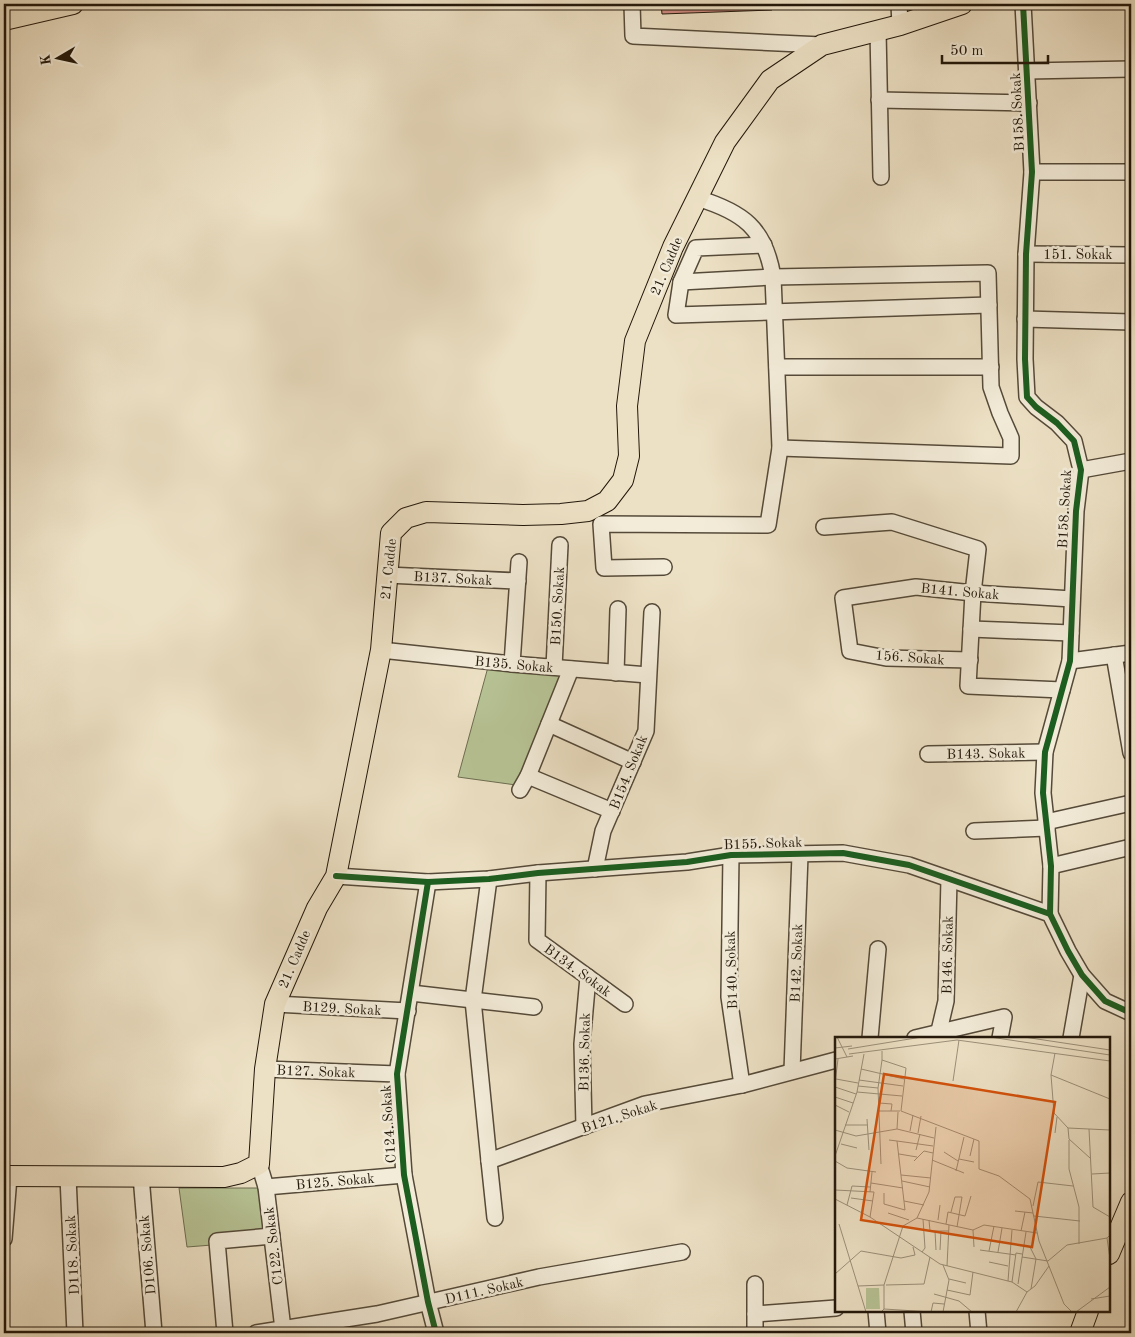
<svg xmlns="http://www.w3.org/2000/svg" width="1135" height="1337" font-family="'Old Standard TT',serif">
<style>
.green{fill:#b7c395;stroke:#6c6d50}
.building{fill:#cf8981;stroke:#22170a}
.lines{fill:none;stroke-linecap:round;stroke-linejoin:round}
.minor-casing{stroke:#554a39;stroke-width:18}
.major-casing{stroke:#22170a;stroke-width:22}
.minor{stroke:#f3ecd9;stroke-width:15}
.major{stroke:#ede1c5;stroke-width:20}
.cycleway-casing{stroke:#f3ecd9;stroke-width:9}
.cycleway{stroke:#1b5e20;stroke-width:6}
.labels{text-anchor:middle;stroke-width:5;stroke-linejoin:round;paint-order:stroke}
.street-label{font-size:14px;fill:#22170a;stroke:#f3ecd9}
.inset-road{fill:none;stroke:#9c907a;stroke-width:1}
.view{fill:#d4520c;fill-opacity:0.15;stroke:#d4520c;stroke-width:2.5}
.inset-edge{fill:none;stroke:#22170a;stroke-width:2.5}
</style>
<rect width="100%" height="100%" fill="#ede1c5"/>
<filter id="stains"><feTurbulence type="fractalNoise" baseFrequency=".004" numOctaves="4"/><feColorMatrix values="0 0 0 0 .2 0 0 0 0 .09 0 0 0 0 .02 0 0 0 .5 -.17"/></filter>
<radialGradient id="worn" r=".72"><stop offset=".6" stop-color="#630" stop-opacity="0"/><stop offset="1" stop-color="#630" stop-opacity=".3"/></radialGradient>
<g class="green">
<polygon points="488,667 562,676 516,785 458,777"/>
<polygon points="179,1188 257,1188 260,1191 264,1231 211,1235 212,1245 187,1247"/>
</g>
<polygon class="building" points="661,4 772,4 772,10 662,14"/>
<g class="lines">
<defs>
<g id="minor">
<polyline points="632,4 633,36 822,45"/>
<polyline points="899,4 900,25"/>
<polyline points="1023,4 1032,172 1026,254 1025,359 1027,397 1036,407 1057,423 1074,441 1081,470 1076,511 1070,661 1045,752 1043,793 1051,866 1050,914"/>
<polyline points="878,31 881,177"/>
<polyline points="1027,71 1131,69"/>
<polyline points="879,100 1029,103"/>
<polyline points="1032,172 1131,172"/>
<polyline points="764,245 696,248 681,282 676,315 989,305"/>
<polyline points="1026,254 1131,255"/>
<polyline points="681,282 773,277 988,273 991,387 1000,413 1011,438 1011,456 780,448"/>
<polyline points="1025,319 1131,322"/>
<polyline points="777,367 991,367"/>
<polyline points="1081,470 1131,461"/>
<polyline points="824,527 892,522 978,549 973,593 968,686 1062,690"/>
<path d="M664,567L604,568L601,524L768,525L780,448L773,277C765,228 743,212 697,198"/>
<polyline points="387,575 518,581"/>
<polyline points="971,629 1071,633"/>
<polyline points="381,650 512,664 648,675"/>
<polyline points="1114,655 1131,753"/>
<polyline points="970,660 886,658 850,651 843,598 916,587 973,593 1072,599"/>
<polyline points="1070,661 1131,653"/>
<polyline points="512,664 519,562"/>
<polyline points="554,667 560,545"/>
<polyline points="616,673 618,609"/>
<polyline points="549,724 633,762"/>
<polyline points="928,754 1045,752"/>
<polyline points="528,776 612,811"/>
<polyline points="520,790 528,776 571,669"/>
<polyline points="1046,822 1131,803"/>
<polyline points="974,831 1047,828"/>
<polyline points="731,855 729,997 742,1085"/>
<polyline points="1051,866 1131,847"/>
<polyline points="595,869 603,831 646,731 652,612"/>
<polyline points="538,873 537,940 625,1004"/>
<polyline points="336,876 428,882 489,879 538,873 687,862 731,855 843,853 909,865 1050,914 1068,951 1082,975 1105,1001 1131,1013"/>
<polyline points="489,879 473,1000 489,1161"/>
<polyline points="428,882 397,1074 404,1175 428,1302 436,1333"/>
<polyline points="411,993 534,1007"/>
<polyline points="275,1004 408,1011"/>
<polyline points="939,1031 946,1001 949,879"/>
<polyline points="870,1038 878,949"/>
<polyline points="915,1038 1004,1017 1000,1038"/>
<polyline points="1071,1038 1082,975"/>
<polyline points="265,1069 397,1074"/>
<polyline points="792,1071 800,855"/>
<polyline points="584,1127 582,1044 588,977"/>
<polyline points="259,1164 266,1187 283,1329"/>
<polyline points="141,1176 154,1333"/>
<polyline points="68,1177 75,1333"/>
<polyline points="266,1187 404,1175"/>
<polyline points="495,1218 489,1161 645,1104 742,1085 836,1060"/>
<polyline points="4,1239 9,1177"/>
<polyline points="876,1311 878,1333"/>
<polyline points="912,1311 914,1333"/>
<polyline points="977,1311 979,1333"/>
<polyline points="755,1314 836,1308"/>
<polyline points="225,1333 217,1241 272,1236"/>
<polyline points="256,1333 377,1314 539,1277 682,1252"/>
<polyline points="755,1333 755,1284"/>
</g>
<g id="major">
<polyline points="4,20 73,4"/>
<polyline points="4,1176 224,1177 241,1173 259,1164 265,1069 275,1004 317,908 336,876 381,650 391,533 406,518 426,512 523,515 561,514 588,511 607,501 623,480 629,456 627,406 635,341 673,247 725,142 770,80 822,45 900,25 962,4"/>
<polyline points="1109,1254 1131,1202"/>
<polyline points="1080,1333 1088,1311"/>
</g>
</defs>
<use href="#minor" class="minor-casing"/>
<use href="#major" class="major-casing"/>
<use href="#minor" class="minor"/>
<use href="#major" class="major"/>
<defs>
<g id="cycleway">
<polyline points="1023,4 1032,172 1026,254 1025,359 1027,397 1036,407 1057,423 1074,441 1081,470 1076,511 1070,661 1045,752 1043,793 1051,866 1050,914"/>
<polyline points="336,876 428,882 489,879 538,873 687,862 731,855 843,853 909,865 1050,914 1068,951 1082,975 1105,1001 1131,1013"/>
<polyline points="428,882 397,1074 404,1175 428,1302 436,1333"/>
</g>
</defs>
<use href="#cycleway" class="cycleway-casing"/>
<use href="#cycleway" class="cycleway"/>
</g>
<g class="labels">
<g class="street-label">
<text transform="translate(1017 112) rotate(-93)" y="5">B158. Sokak</text>
<text x="1078" y="259">151. Sokak</text>
<text transform="translate(666 266) rotate(-67)" y="5">21. Cadde</text>
<text transform="translate(1064 509) rotate(-87)" y="5">B158. Sokak</text>
<text transform="translate(388 569) rotate(-84)" y="5">21. Cadde</text>
<text transform="translate(453 578) rotate(3)" y="5">B137. Sokak</text>
<text transform="translate(960 591) rotate(5)" y="5">B141. Sokak</text>
<text transform="translate(557 606) rotate(-87)" y="5">B150. Sokak</text>
<text transform="translate(910 657) rotate(4)" y="5">156. Sokak</text>
<text transform="translate(514 664) rotate(5)" y="5">B135. Sokak</text>
<text transform="translate(986 753) rotate(-1)" y="5">B143. Sokak</text>
<text transform="translate(628 772) rotate(-68)" y="5">B154. Sokak</text>
<text transform="translate(763 843) rotate(-2)" y="5">B155. Sokak</text>
<text transform="translate(947 955) rotate(-89)" y="5">B146. Sokak</text>
<text transform="translate(294 959) rotate(-67)" y="5">21. Cadde</text>
<text transform="translate(796 963) rotate(-88)" y="5">B142. Sokak</text>
<text transform="translate(578 970) rotate(36)" y="5">B134. Sokak</text>
<text transform="translate(731 970) rotate(-92)" y="5">B140. Sokak</text>
<text transform="translate(342 1008) rotate(3)" y="5">B129. Sokak</text>
<text transform="translate(584 1052) rotate(-89)" y="5">B136. Sokak</text>
<text transform="translate(316 1071) rotate(2)" y="5">B127. Sokak</text>
<text transform="translate(619 1116) rotate(-18)" y="5">B121. Sokak</text>
<text transform="translate(388 1124) rotate(-94)" y="5">C124. Sokak</text>
<text transform="translate(335 1181) rotate(-5)" y="5">B125. Sokak</text>
<text transform="translate(273 1246) rotate(-97)" y="5">C122. Sokak</text>
<text transform="translate(72 1255) rotate(-93)" y="5">D118. Sokak</text>
<text transform="translate(147 1255) rotate(-95)" y="5">D106. Sokak</text>
<text transform="translate(484 1290) rotate(-13)" y="5">D111. Sokak</text>
</g>
</g>
<g transform="translate(835 1037)">
<rect width="275" height="275" fill="#ede1c5"/>
<path d="M31,251H44L45,272H31Z" fill="#b7c395"/>
<path class="inset-road" d="M2,0L12,20M155,0L275,18M189,0L275,13M0,11L17,9M13,12L87,0M47,14V23L71,31L66,74L144,104V132L164,139L195,162L204,204L229,267L237,275M220,16L216,38L219,76L233,91M14,17L122,3L275,24M0,22L18,19M26,32L69,42M216,38L275,62M1,42L23,46M24,43L68,49M118,44L124,3M0,46L3,22M23,49L43,51M0,50L21,57M22,55L67,59M0,60L18,66M44,66L57,67L56,74M0,68L14,75M44,74H65M32,82L34,113M10,88H33M233,91L275,93M233,91L234,102L255,121M62,92L63,75M254,92L258,170L275,180M0,93L21,99L62,92L99,101M75,94L78,78M83,96L86,79M220,96L222,80M234,103V132L244,170V207M62,104L98,109M6,107L22,111M81,113L85,97M109,115L123,124M64,117L82,120M0,119L22,55L29,17M135,119L139,102M124,122L139,125M97,123L129,136M0,124L12,131L41,135M79,124L89,114L98,116M46,127L43,51L47,23M121,134L129,100M257,137L275,136M66,138L96,141M67,144L95,150M36,146L68,151M0,153L39,155L35,180M35,155L37,135M49,156V167L70,173L62,104L54,103M16,161L38,164M0,162L35,180L105,227L177,245L192,255M69,164L89,168M12,168L17,149L35,150M198,169L203,145L238,149M180,174L198,176M116,175L120,160H127L122,190M53,176L74,183M199,179L245,184M82,181L138,193L149,188L202,196M94,183L95,194H114M103,183L105,168M4,187L31,275M111,187L113,175L130,179L136,159M138,193L139,210M100,194L101,213M186,194L190,175M275,198L272,201L275,222M189,208L195,210L201,222L196,252M105,213L106,194M145,213L181,218M154,214L159,189M87,215L90,211L88,182M163,215L167,191M187,220L213,224L232,208L272,201M154,225L173,229M108,228L114,243L108,275M112,229L114,188M0,237L26,214L66,221L80,218L78,210M114,242L131,246M173,244L177,193M177,245L181,216L187,217M183,247L191,195M51,248L89,247L95,220M23,249L49,248M112,253L135,258L138,235M99,257L124,264L137,275M256,262L275,259M49,272L96,275L98,266L109,267M46,275L49,272V248L68,189L82,181L94,155L101,90M181,275L192,255L200,249L214,229M241,275L275,250"/>
<path class="view" d="M49,37L220,65L197,210L26,183Z"/>
<rect width="275" height="275" class="inset-edge"/>
</g>
<rect width="1135" height="1337" fill="none" stroke="#ede1c5" stroke-width="20"/>
<rect x="5" y="5" width="1125" height="1327" fill="none" stroke="#22170a" stroke-width="2.5"/>
<rect x="10" y="10" width="1115" height="1317" fill="none" stroke="#22170a"/>
<g transform="translate(58 58) rotate(261)" stroke="#f3ecd9" stroke-width="4" paint-order="stroke">
<path d="M0-4L9 19L0 12L-9 19Z" fill="#22170a"/>
<text y="-8" font-size="14" font-weight="bold" text-anchor="middle" fill="#22170a">K</text>
</g>
<path d="M942 55v8h106v-8" fill="none" stroke="#22170a" stroke-width="2.5"/>
<text x="950" y="55" font-size="15" fill="#22170a" stroke="#f3ecd9" stroke-width="4" paint-order="stroke">50 m</text>
<rect width="100%" height="100%" filter="url(#stains)"/>
<rect width="100%" height="100%" fill="url(#worn)"/>
</svg>
